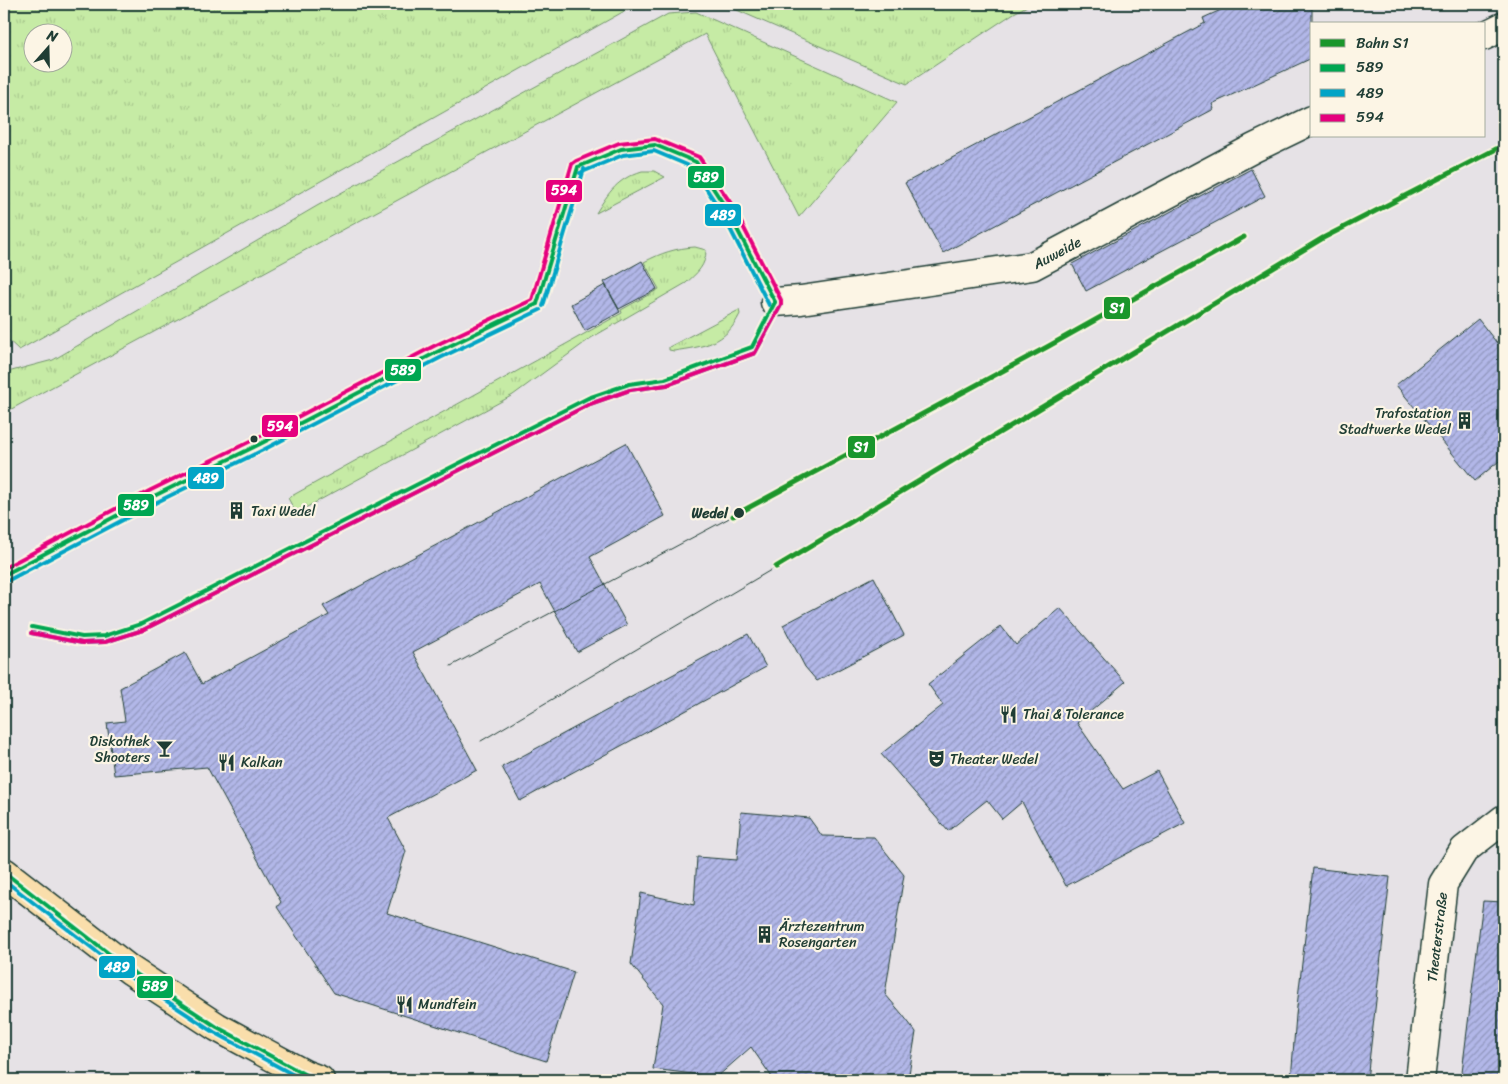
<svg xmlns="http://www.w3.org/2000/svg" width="1508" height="1084" font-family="Sriracha,sans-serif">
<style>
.grass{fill:url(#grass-tufts);stroke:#72946c;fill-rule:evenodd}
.building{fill:url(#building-hatch);stroke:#1f3d34}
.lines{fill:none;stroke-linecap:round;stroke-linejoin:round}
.minor-casing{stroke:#1f3d34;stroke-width:31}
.primary-casing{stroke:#1f3d34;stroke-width:31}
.minor{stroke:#fcf5e5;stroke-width:28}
.primary{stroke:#f9deab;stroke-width:28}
.tram{stroke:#1f3d34;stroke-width:1}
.bus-1-casing{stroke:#fcf5e5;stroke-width:8}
.bus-2-casing{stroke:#fcf5e5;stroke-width:8}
.bus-3-casing{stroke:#fcf5e5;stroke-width:8}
.bus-1{stroke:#00a651;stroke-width:4}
.bus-2{stroke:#02a4c6;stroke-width:4}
.bus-3{stroke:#e5007d;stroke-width:4}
.rail-1-casing{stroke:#fcf5e5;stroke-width:9}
.rail-1{stroke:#1a962b;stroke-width:5}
.bus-dot{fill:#1f3d34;stroke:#fcf5e5;stroke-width:2}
.labels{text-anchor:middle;stroke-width:4.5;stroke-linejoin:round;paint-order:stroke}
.street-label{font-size:14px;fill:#1f3d34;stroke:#fcf5e5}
.poi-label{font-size:14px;fill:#1f3d34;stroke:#fcf5e5;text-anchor:start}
.stop-label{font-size:14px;font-weight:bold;fill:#1f3d34;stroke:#fcf5e5;text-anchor:end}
.line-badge{stroke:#fcf5e5;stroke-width:2}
.badge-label{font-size:14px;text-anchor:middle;font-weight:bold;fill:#fff}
</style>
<defs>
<pattern id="grass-tufts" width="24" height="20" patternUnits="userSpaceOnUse" patternTransform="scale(1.25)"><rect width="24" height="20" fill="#c6eba5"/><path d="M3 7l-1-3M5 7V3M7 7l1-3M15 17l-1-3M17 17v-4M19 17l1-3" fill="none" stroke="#aaca8f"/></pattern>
<pattern id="building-hatch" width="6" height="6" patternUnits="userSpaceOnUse" patternTransform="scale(1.25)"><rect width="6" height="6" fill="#b2b7e8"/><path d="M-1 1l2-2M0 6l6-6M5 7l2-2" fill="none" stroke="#9096bd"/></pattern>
</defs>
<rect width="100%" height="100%" fill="#e6e2e6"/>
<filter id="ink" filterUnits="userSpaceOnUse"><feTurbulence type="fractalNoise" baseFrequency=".02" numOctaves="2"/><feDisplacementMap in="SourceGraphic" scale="10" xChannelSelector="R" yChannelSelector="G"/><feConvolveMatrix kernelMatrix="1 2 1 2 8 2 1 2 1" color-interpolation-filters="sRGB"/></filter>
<g filter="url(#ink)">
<g class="grass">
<path d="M4,4H637L19,350L4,336ZM32,32H62V62H32Z"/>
<polygon points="723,4 1031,4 1014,13 907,84"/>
<polygon points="696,12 897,102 799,217 705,34 4,413 4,373 53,360 317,206 668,14"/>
<path d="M642,171H654L665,177L596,213C609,192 617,179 642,171Z"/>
<path d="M695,247L706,250C706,266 697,273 686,283L591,338L513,395L296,513L288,498L622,313L621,310L659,289L644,262C661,253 676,248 695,247Z"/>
<path d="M739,310L740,314C725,345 704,346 674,351L669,350V347Z"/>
</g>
<g class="building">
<polygon points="1234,4 1312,4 1312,58 1212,104 1214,109 943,253 905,183 1205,23 1203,18"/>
<polygon points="1251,169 1265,196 1086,291 1072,264"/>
<polygon points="642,261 657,289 619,309 604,282"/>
<polygon points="605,285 620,312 585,331 571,304"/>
<polygon points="1478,319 1504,352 1504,457 1475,481 1396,385"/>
<polygon points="626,443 665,516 590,557 627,625 577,652 540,584 413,652 477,770 388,818 406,851 387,913 574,972 546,1061 334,993 277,907 281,902 207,767 114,775 107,723 125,721 120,688 185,653 202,684 329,615 323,606"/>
<polygon points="874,577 904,635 817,681 805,667 783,625"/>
<polygon points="1060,608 1125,682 1077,723 1123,789 1157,771 1185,823 1066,886 1022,802 1002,819 987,800 948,831 881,754 943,705 928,684 1001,626 1016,645"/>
<polygon points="748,634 766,667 520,801 502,767"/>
<polygon points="741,812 809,818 822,836 874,837 904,875 885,994 902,1014 916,1032 908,1080 774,1080 751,1047 717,1077 653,1069 663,1004 631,964 641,893 694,905 697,857 737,860"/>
<polygon points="1313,868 1390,877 1367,1080 1291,1080 1296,1015"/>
<polygon points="1483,901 1504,902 1504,1080 1461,1080"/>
</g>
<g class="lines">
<defs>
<g id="minor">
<polyline points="1484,36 1504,26"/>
<path id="s1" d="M775,302L801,300L1032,266L1254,148L1312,120"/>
<path id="s2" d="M1420,1080L1443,884L1464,850L1504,819"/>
</g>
<polyline id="primary" points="4,872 130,970 217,1027 304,1074 320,1080"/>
</defs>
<use href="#minor" class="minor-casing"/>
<use href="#primary" class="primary-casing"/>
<use href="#minor" class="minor"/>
<use href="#primary" class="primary"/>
<g class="tram">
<polyline points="451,666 733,516"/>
<polyline points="481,741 776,567"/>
</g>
<defs>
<g id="bus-1">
<polyline points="578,167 621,149 655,145 696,162 726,208 775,302"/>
<polyline points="537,304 578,167"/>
<polyline points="4,575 154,496 260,444 437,352 537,304"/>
<polyline points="32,627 82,637 104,636 141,624 588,398 629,384 665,379 752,347 775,302"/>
<polyline points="4,872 130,970 217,1027 304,1074 320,1080"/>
</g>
<g id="bus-2">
<polyline points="580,173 623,155 654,151 692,167 721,211 769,305"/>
<polyline points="543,306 584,169"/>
<polyline points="7,581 157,502 263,450 440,358 540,310"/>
<polyline points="31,633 82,643 105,642 143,630 590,404 630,390 667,385 755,353 781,305"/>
<polyline points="4,880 127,975 214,1032 303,1080"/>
</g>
<polyline id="bus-3" points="4,568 151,490 257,438 434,346 532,300 572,164 576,161 619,143 655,139 699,157 732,205 781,300 781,305 755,353 667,385 630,390 590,404 143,630 105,642 82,643 31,633"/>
</defs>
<use href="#bus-1" class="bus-1-casing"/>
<use href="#bus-2" class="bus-2-casing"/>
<use href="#bus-3" class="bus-3-casing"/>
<use href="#bus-1" class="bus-1"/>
<use href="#bus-2" class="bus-2"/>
<use href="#bus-3" class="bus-3"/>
<defs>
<g id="rail-1">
<polyline points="733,516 1047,347 1244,237"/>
<polyline points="776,567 1323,238 1504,145"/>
</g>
</defs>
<use href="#rail-1" class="rail-1-casing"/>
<use href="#rail-1" class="rail-1"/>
</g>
</g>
<defs>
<symbol id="building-bare" viewBox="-9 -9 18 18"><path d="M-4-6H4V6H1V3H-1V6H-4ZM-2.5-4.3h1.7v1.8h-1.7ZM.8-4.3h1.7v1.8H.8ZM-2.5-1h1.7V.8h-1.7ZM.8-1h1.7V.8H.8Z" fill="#1f3d34" stroke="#fcf5e5" stroke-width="2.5" paint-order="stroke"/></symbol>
<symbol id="restaurant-bare" viewBox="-9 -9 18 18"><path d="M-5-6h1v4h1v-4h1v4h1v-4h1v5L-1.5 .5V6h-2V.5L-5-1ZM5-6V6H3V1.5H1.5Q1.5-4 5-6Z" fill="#1f3d34" stroke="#fcf5e5" stroke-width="2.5" paint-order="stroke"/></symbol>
<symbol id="bar-bare" viewBox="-9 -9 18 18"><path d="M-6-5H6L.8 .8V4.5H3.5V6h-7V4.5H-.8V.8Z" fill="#1f3d34" stroke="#fcf5e5" stroke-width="2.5" paint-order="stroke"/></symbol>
<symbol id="theatre-bare" viewBox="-9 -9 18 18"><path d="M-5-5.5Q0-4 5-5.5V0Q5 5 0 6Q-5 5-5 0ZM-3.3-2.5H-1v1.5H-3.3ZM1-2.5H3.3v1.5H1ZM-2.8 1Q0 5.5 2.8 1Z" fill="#1f3d34" stroke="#fcf5e5" stroke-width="2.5" paint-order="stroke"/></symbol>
</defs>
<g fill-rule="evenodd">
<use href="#building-bare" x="1452" y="408" width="25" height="25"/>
<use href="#building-bare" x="224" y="498" width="25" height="25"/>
<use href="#restaurant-bare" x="996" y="702" width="25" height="25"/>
<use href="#bar-bare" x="152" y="736" width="25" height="25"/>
<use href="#theatre-bare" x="924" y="746" width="25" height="25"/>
<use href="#restaurant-bare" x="214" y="750" width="25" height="25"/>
<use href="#building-bare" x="752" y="922" width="25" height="25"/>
<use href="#restaurant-bare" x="392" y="992" width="25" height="25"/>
</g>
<g class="bus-dot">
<circle cx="254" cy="439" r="4.5"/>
<circle cx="739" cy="513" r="6"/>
</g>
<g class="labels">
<g class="street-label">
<text dy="5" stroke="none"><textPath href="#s1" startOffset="288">Auweide</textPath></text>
<text dy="5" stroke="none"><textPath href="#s2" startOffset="144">Theaterstraße</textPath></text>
</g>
<g class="poi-label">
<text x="1451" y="418" text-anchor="end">Trafostation<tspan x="1451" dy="16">Stadtwerke Wedel</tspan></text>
<text x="251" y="516">Taxi Wedel</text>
<text x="1023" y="719">Thai &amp; Tolerance</text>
<text x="150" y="746" text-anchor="end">Diskothek<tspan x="150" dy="16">Shooters</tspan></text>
<text x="950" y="764">Theater Wedel</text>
<text x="241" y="767">Kalkan</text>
<text x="779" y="931">Ärztezentrum<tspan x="779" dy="16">Rosengarten</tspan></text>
<text x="418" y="1009">Mundfein</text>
</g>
<g class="stop-label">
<text x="728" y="518">Wedel</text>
</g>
</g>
<g class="line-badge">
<rect x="687" y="165" width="38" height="24" rx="5" fill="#00a651"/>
<rect x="545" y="179" width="38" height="24" rx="5" fill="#e5007d"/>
<rect x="704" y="203" width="38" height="24" rx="5" fill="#02a4c6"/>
<rect x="1103" y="296" width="28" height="24" rx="5" fill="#1a962b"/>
<rect x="384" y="358" width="38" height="24" rx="5" fill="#00a651"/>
<rect x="261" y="414" width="38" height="24" rx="5" fill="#e5007d"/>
<rect x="847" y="435" width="29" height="24" rx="5" fill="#1a962b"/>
<rect x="187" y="466" width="38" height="24" rx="5" fill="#02a4c6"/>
<rect x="117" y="493" width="38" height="24" rx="5" fill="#00a651"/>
<rect x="98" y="955" width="38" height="24" rx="5" fill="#02a4c6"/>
<rect x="136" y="975" width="38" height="24" rx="5" fill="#00a651"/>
</g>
<g class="badge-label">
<text x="706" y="182">589</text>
<text x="564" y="195">594</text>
<text x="723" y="220">489</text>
<text x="1117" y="313">S1</text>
<text x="403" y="375">589</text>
<text x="280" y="431">594</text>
<text x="861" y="452">S1</text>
<text x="206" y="483">489</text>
<text x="136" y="510">589</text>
<text x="117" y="972">489</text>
<text x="155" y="991">589</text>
</g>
<rect width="1508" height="1084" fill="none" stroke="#fcf5e5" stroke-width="20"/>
<rect x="10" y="10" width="1488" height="1064" fill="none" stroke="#1f3d34" stroke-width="2" filter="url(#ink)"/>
<rect x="1310" y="22" width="175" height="115" fill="#fcf5e5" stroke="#a4ab9e"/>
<rect x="1320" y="39" width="25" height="8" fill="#1a962b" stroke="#a4ab9e"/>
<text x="1356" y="48" font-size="15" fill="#1f3d34">Bahn S1</text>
<rect x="1320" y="64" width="25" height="8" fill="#00a651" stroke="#a4ab9e"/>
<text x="1356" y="72" font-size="15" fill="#1f3d34">589</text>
<rect x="1320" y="89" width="25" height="8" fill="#02a4c6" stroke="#a4ab9e"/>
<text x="1356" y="98" font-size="15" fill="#1f3d34">489</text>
<rect x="1320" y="114" width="25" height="8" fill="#e5007d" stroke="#a4ab9e"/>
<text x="1356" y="122" font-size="15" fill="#1f3d34">594</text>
<g transform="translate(48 48) rotate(20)"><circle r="24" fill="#fcf5e5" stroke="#a4ab9e"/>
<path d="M0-4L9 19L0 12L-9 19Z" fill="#1f3d34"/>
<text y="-8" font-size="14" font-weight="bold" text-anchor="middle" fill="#1f3d34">N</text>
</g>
</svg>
